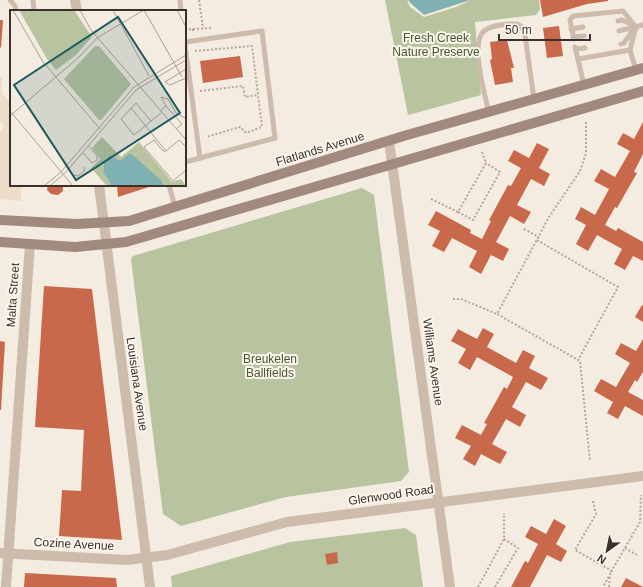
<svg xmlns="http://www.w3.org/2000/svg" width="643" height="587" font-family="Helvetica,sans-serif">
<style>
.green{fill:#b8c4a0}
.plaza{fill:#ecdcc8}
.water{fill:#7fb0b2}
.pier{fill:#f4ebe1}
.building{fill:#c8694b}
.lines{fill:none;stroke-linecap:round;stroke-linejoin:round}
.path{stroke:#b9a596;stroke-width:2;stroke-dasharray:2 2;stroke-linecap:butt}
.lane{stroke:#cdbbac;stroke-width:5}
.street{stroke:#cdbbac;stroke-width:10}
.secondary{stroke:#a18a7d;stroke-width:10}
.labels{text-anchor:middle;stroke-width:4;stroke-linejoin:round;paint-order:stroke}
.park-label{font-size:12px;fill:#4a5a2e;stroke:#fbf5ee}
.street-label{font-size:12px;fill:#3b302b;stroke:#fbf5ee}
.inset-road{fill:none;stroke:#aaa098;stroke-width:1}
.view{fill:#1f5a5e;fill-opacity:0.15;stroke:#1f5a5e;stroke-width:2}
.inset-edge{fill:none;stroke:#3b302b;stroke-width:2}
</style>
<rect width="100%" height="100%" fill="#f4ebe1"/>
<g class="green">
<polygon points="385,0 539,0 540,9 536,15 475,22 481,95 408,115"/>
<polygon points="362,188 374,195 409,472 401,481 286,497 181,526 163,514 131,259 133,256"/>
<polygon points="405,528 416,535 423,587 172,587 171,576 290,542"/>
</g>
<polygon class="plaza" points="0,78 2,78 2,93 11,103 11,185 21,185 21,201 0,199 0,131 5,126 0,120"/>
<polygon class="water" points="409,0 469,0 424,15 412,6"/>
<polygon class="pier" points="407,0 424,15 471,0 456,7 424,17 410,7"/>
<g class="building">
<polygon points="540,0 608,0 608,1 587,4 543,17"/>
<polygon points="0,20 3,20 1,48 0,47"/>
<polygon points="559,26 563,56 547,58 543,28"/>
<polygon points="507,40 514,68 511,68 513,82 495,85 490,60 492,59 490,42"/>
<polygon points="240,56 243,77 203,83 200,61"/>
<polygon points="643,122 643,154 634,172 637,173 617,208 615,207 605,225 616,231 618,228 643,242 643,261 633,256 625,270 614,264 622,249 597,235 588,251 576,244 586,225 575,219 581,207 595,215 609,189 594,181 601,169 615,177 630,151 617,144 623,133 634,139"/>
<polygon points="537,143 549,149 539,168 550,174 544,186 531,179 517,205 531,212 524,224 510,216 496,242 509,249 503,261 491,255 481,274 469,267 477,251 452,238 444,252 432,246 440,231 428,225 436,211 471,230 470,233 482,239 491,221 489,220 508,185 511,186 521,168 508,161 514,150 529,158"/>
<polygon points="48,185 63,185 63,191 58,195 51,194 47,190"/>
<polygon points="117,185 152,185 152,186 118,197"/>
<polygon points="44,286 92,289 122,540 59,536 62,490 81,491 84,430 35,427"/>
<polygon points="642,305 643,306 643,322 635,317"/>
<polygon points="483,328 494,334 487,347 516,363 523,350 535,356 529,368 548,378 541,390 526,382 512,407 526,415 520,427 506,419 492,444 507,452 500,464 481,454 475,466 463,459 471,446 455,438 462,425 481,435 487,424 484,423 504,387 507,389 513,377 477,357 470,370 458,363 466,349 451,341 458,329 477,339"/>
<polygon points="643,339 643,372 637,382 635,380 628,392 643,400 643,416 625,406 618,419 607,413 613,402 594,391 601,379 616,387 630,363 615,354 621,343 636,351"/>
<polygon points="0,341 5,342 1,410 0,410"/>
<polygon points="554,519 566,526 556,544 567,551 561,562 547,555 530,587 511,587 525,561 528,563 538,544 525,537 531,526 546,534"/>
<polygon points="337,552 338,563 327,565 325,554"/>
<polygon points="25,573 116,578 117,587 24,587"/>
<polygon points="626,578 643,587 621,587"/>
</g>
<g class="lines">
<g class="path">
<polyline points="199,0 203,28"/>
<polyline points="193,29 212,28"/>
<polyline points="185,30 193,29 193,33"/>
<polyline points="195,51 252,46 262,127 246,133 240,127 206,137"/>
<polyline points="200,91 243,86 245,97 258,95"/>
<polyline points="586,122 586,153 580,171 549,217 497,314 580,361 590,461"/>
<polyline points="431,199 458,212 486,163 482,152"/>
<polyline points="458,212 473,220 500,172 486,163"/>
<polyline points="524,229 539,237"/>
<polyline points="537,240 618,287 578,360"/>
<polyline points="453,299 461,299 497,314"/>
<polyline points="593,501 596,514 575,550 612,571 603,587"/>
<polyline points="625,548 637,555"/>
<polyline points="611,572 640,522 641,495"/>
<polyline points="478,587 504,539 504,513"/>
<polyline points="495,587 518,548 504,539"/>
<polyline points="609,587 610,576"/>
</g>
<g class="lane">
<polyline points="10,0 15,6 16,11"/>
<polyline points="33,0 34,11"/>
<polyline points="180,0 181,11"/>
<polyline points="618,21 622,20 633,25"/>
<polyline points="636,27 630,50 636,70"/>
<polyline points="571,29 583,27"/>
<polyline points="619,31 643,25"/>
<polyline points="573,37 584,36"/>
<polyline points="574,39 570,20 573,16 623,11 636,27"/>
<polyline points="185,42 262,31 275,138 185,162"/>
<polyline points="621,44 624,43 634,29"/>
<polyline points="185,45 200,158"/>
<polyline points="575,47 584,85"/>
<polyline points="576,49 585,48"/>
<polyline points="578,59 630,50"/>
<path d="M489,112C485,97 470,42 484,31C492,24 508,24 517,24L522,27L525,35L534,99"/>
<polyline points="169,185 175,207"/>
</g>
<g class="street">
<polyline points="75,0 77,11"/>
<polyline points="389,141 450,587"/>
<polyline points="99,185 150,587"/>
<polyline points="0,553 127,560 167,555 287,522 643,476"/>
<polyline points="6,587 30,244"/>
</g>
<g class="secondary">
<polyline points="0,220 77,224 129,221 407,135 643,68"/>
<polyline points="0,242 75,247 126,242 643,91"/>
</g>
</g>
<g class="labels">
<g class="park-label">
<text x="436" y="42">Fresh Creek<tspan x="436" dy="14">Nature Preserve</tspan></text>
<text x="270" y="363">Breukelen<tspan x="270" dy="14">Ballfields</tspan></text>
</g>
<g class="street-label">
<text transform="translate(320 149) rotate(-17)" y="4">Flatlands Avenue</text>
<text transform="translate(13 295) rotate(-86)" y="4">Malta Street</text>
<text transform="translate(433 362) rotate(82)" y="4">Williams Avenue</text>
<text transform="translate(137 384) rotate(82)" y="4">Louisiana Avenue</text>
<text transform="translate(391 495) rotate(-8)" y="4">Glenwood Road</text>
<text transform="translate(74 544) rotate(3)" y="4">Cozine Avenue</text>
</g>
</g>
<g transform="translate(10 10)">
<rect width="176" height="176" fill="#f4ebe1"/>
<path d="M9,0H64L82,27L66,45L46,60L37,49ZM85,36H89L121,74L91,110H89L54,69ZM92,127L111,147L129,132L162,172L171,169L176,176H97L81,158L90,149L82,138Z" fill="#b8c4a0"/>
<path d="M120,143L151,170L154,176H102L94,163V152L100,145L110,151Z" fill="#7fb0b2"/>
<path class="inset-road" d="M3,0L33,52L90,119M70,0L81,20L176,130M103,0L139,66M134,0L172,67M167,0L176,17M176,59L155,72L160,75L176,68M156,96L172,114L166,119M121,98L156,141L169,130L176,137M0,101L63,176M150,101L156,96L151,87L158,89L166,103L175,108M0,106L68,48L87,28L134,0M141,111L126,93L111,109L124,125L151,103M156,141H153L144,130L134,137L163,171L176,160M73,143L82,153L87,150V146L79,136M64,165L68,166L75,160L73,157M34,176L51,162L124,77L176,45M40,176L56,162L126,80L176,50"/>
<path class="view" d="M108,7L170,103L66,170L4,75Z"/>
<rect width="176" height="176" class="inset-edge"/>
</g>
<g transform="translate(607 551) rotate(213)" stroke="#fbf5ee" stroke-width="3" paint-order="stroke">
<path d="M0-3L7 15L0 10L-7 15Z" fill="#3b302b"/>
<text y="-6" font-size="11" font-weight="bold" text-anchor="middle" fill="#3b302b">N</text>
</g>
<path d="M499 34v6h91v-6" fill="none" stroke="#3b302b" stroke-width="2"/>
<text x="505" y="34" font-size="12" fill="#3b302b" stroke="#fbf5ee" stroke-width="3" paint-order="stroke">50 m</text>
</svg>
